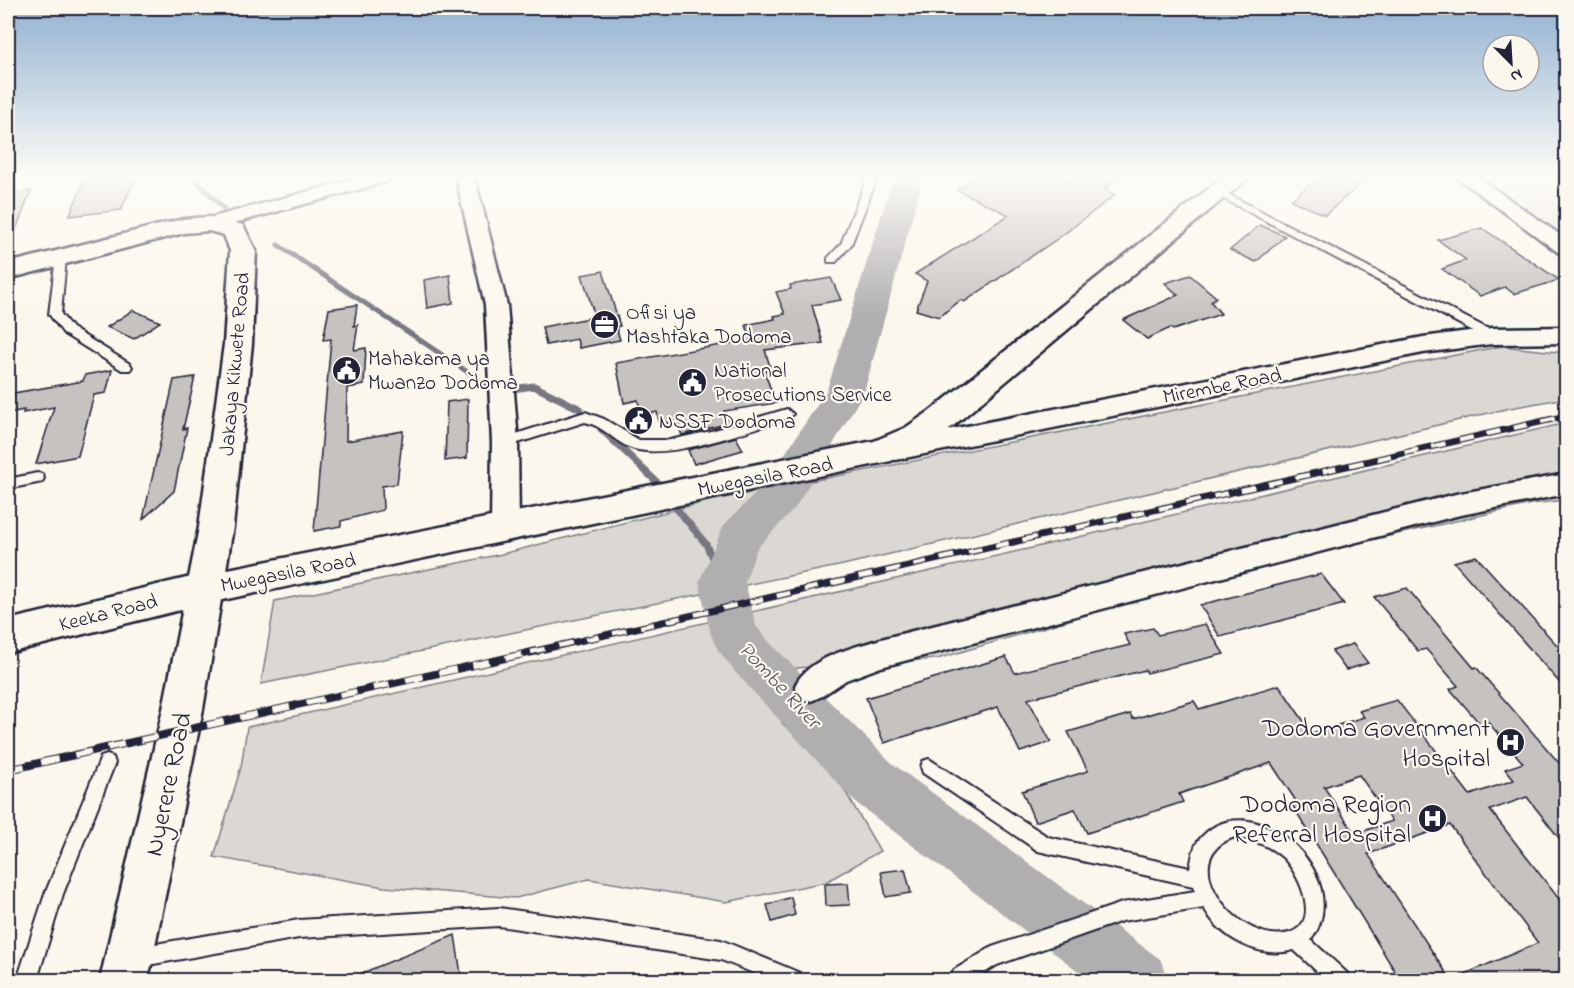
<svg xmlns="http://www.w3.org/2000/svg" width="1574" height="988" font-family="'Indie Flower',sans-serif">
<style>
.built{fill:#ebe7df}
.green{fill:#dbd8d3;stroke:#7e7d87;stroke-width:1.5}
.lines{fill:none;stroke-linecap:round;stroke-linejoin:round}
.stream-far1{stroke:#787681;stroke-width:5}
.stream{stroke:#787681;stroke-width:7}
.river{fill:#b1aeb0;fill-rule:evenodd}
.building{fill:#c6c2c0;stroke:#22223b;stroke-width:1.5;fill-rule:evenodd}
.service-casing{stroke:#22223b;stroke-width:4}
.minor-casing{stroke:#22223b;stroke-width:5}
.tertiary-casing{stroke:#22223b;stroke-width:5}
.secondary-casing{stroke:#22223b;stroke-width:5}
.service{fill:#fbf7ec;fill-rule:evenodd}
.minor{fill:#fbf7ec;fill-rule:evenodd}
.tertiary{fill:#fbf7ec;fill-rule:evenodd}
.secondary{fill:#fbf7ec;fill-rule:evenodd}
.rail-far1-casing{stroke:#22223b;stroke-width:7}
.rail-casing{stroke:#22223b;stroke-width:8}
.rail-far1{stroke:#fbf7ec;stroke-width:4.5;stroke-dasharray:14;stroke-linecap:butt}
.rail{stroke:#fbf7ec;stroke-width:6;stroke-dasharray:17;stroke-linecap:butt}
.labels{text-anchor:middle;stroke-width:4.5;stroke-linejoin:round;paint-order:stroke}
.poi-label{font-size:21px;fill:#22223b;stroke:#fbf7ec;text-anchor:start}
.street-label{font-size:21px;fill:#22223b;stroke:#fbf7ec}
.water-label{font-size:22px;font-style:italic;fill:#545364;stroke:#fbf7ec}
.near-poi-label{font-size:26px;fill:#22223b;stroke:#fbf7ec;text-anchor:end}
.near-street-label{font-size:26px;fill:#22223b;stroke:#fbf7ec}
</style>
<rect width="100%" height="100%" fill="#fbf7ec"/>
<filter id="ink" filterUnits="userSpaceOnUse"><feTurbulence type="fractalNoise" baseFrequency=".0167" numOctaves="2"/><feDisplacementMap in="SourceGraphic" scale="12" xChannelSelector="R" yChannelSelector="G"/><feConvolveMatrix kernelMatrix="1 2 1 2 8 2 1 2 1" color-interpolation-filters="sRGB"/></filter>
<g filter="url(#ink)">
<polygon class="built" points="1491,178 1566,178 1566,231 1557,232"/>
<g class="green">
<polygon points="1502,346 1566,353 1566,398 1510,408 843,565 261,684 275,601 502,554 709,501"/>
<polygon points="1566,423 1566,500 1531,504 1239,570 937,659 796,668 782,723 834,772 880,851 826,882 726,902 589,879 516,898 384,887 214,857 241,767 247,727 1036,547"/>
</g>
<g class="lines">
<g class="stream-far1">
<polyline points="194,178 224,209"/>
<polyline points="278,245 490,387"/>
<polyline points="524,387 537,387"/>
</g>
<g class="stream">
<polyline points="487,386 495,391"/>
<polyline points="512,389 534,386 580,409"/>
<polyline points="601,429 660,485"/>
<polyline points="676,508 706,544 722,582"/>
</g>
<polygon class="river" points="893,178 923,178 864,392 795,508 757,548 745,582 756,626 770,643 893,764 1160,959 1169,980 1090,980 855,802 736,673 718,650 711,635 699,582 724,525 765,484 827,390"/>
</g>
<g class="building">
<polygon points="86,178 135,178 121,210 69,216"/>
<polygon points="974,178 1119,178 1104,189 1115,195 1060,237 964,302 961,300 939,317 916,310 927,281 915,274 1009,215 957,190"/>
<polygon points="1318,178 1367,178 1325,215 1291,200"/>
<polygon points="31,191 9,247 8,247 8,194"/>
<polygon points="1260,225 1285,236 1256,262 1230,250"/>
<polygon points="1482,228 1559,280 1514,294 1505,287 1480,296 1442,269 1466,260 1438,240"/>
<polygon points="603,271 620,326 616,327 620,340 579,348 577,339 546,345 542,327 595,317 582,275"/>
<polygon points="450,275 453,303 427,308 424,280"/>
<polygon points="1190,275 1216,297 1211,302 1221,314 1173,330 1170,328 1147,339 1123,320 1178,295 1165,283"/>
<polygon points="831,278 841,300 812,305 823,343 765,350 771,370 764,371 776,403 724,411 730,423 682,435 676,421 660,425 657,412 641,415 638,400 624,403 616,363 751,340 746,325 775,319 774,316 785,314 776,292 791,289 790,285"/>
<polygon points="357,305 354,326 358,325 354,350 366,348 364,385 347,388 346,441 403,431 397,484 382,486 383,510 341,521 341,526 314,531 331,339 323,340 329,309"/>
<polygon points="133,310 160,322 134,339 107,327"/>
<polygon points="112,370 106,393 94,395 78,456 36,464 54,407 23,413 24,410 8,413 8,394 83,381 85,375"/>
<polygon points="195,377 183,429 187,428 174,491 143,519 174,380"/>
<polygon points="468,399 467,458 445,461 447,402"/>
<polygon points="736,437 743,450 694,464 688,450"/>
<polygon points="1476,556 1566,655 1566,690 1454,562"/>
<polygon points="1321,574 1344,604 1220,637 1200,605"/>
<path d="M1407,588L1474,668L1476,667L1566,771V847L1527,797L1490,810L1566,908V981H1401L1291,803L1296,801L1271,763L1179,794L1183,802L1087,833L1075,809L1035,822L1022,791L1088,771L1068,732L1130,714L1133,719L1194,701L1199,709L1279,685L1312,733L1364,717L1359,711L1397,700L1470,795L1514,780L1505,769L1523,763L1488,722L1480,724L1450,689L1458,686L1426,649L1418,651L1374,597ZM1359,775L1392,821L1355,834L1324,787ZM1450,825L1538,943L1451,980L1368,854Z"/>
<polygon points="1205,624 1224,654 1147,673 1145,670 1028,699 1051,742 1020,752 998,707 884,743 866,698 1006,657 1015,673 1130,645 1124,634 1153,628 1158,635"/>
<polygon points="1353,644 1368,663 1346,670 1332,651"/>
<polygon points="905,869 911,893 886,897 881,872"/>
<polygon points="848,883 850,905 826,906 825,884"/>
<polygon points="791,897 795,915 772,922 767,905"/>
<polygon points="455,935 462,981 345,981 345,980"/>
</g>
<g class="lines">
<defs>
<g id="service">
<polygon points="867,178 877,178 851,245 836,262 828,262 828,258 841,244"/>
<polygon points="1218,189 1496,333 1498,336 1492,340 1488,339 1215,194 1213,192"/>
<polygon points="61,254 66,257 61,314 72,328 130,364 132,367 130,370 122,370 64,334 49,314 56,257"/>
<path d="M787,409L793,414L791,417C751,429 679,458 638,450C617,446 605,426 585,422L505,447L499,442L500,439L585,412L604,419L639,440H670L711,431Z"/>
<polygon points="37,473 42,474 44,478 42,482 8,489 8,479"/>
<polygon points="107,755 113,757 115,763 63,894 37,980 17,980 45,894 101,757"/>
<path d="M929,759L1048,837L1190,868C1192,859 1193,848 1198,841C1248,777 1359,875 1311,940L1347,973L1350,980H1326L1294,950C1260,960 1220,938 1204,908L1122,921L997,965L973,980H950L954,970L992,947L1122,903L1195,891L1193,886L1038,851L923,773L921,767L923,761ZM1235,837C1252,840 1267,844 1281,856C1298,870 1323,923 1289,933C1238,947 1171,858 1235,837Z"/>
<polygon points="499,908 721,940 800,973 803,980 771,980 721,960 499,926 299,938 137,967 130,964 127,957 130,950 137,947 299,920"/>
</g>
<g id="minor">
<polygon points="358,178 389,178 386,182 209,230 202,228 199,224 202,220"/>
<polygon points="456,178 475,178 507,305 518,442 519,528 515,536 505,539 495,536 491,528 492,442 485,305"/>
<polygon points="1458,178 1479,178 1566,239 1566,254 1559,253"/>
<polygon points="1566,327 1566,343 1492,344 1423,353 895,460 886,457 882,450 886,443 895,440 1423,337 1492,328"/>
<path d="M1566,474V494L1456,516L881,667L846,680L822,696L811,701L800,696L795,686C808,657 853,648 881,639L1456,494Z"/>
</g>
<polygon id="tertiary" points="1222,178 1248,178 952,427 927,444 891,461 208,603 8,653 8,620 208,573 874,441 905,428 930,411"/>
<polygon id="secondary" points="209,217 243,225 256,251 252,344 233,527 203,709 148,980 100,980 163,709 199,527 224,344 230,251 224,235 209,231 184,233 8,279 8,263 183,219"/>
</defs>
<use href="#service" class="service-casing"/>
<use href="#minor" class="minor-casing"/>
<use href="#tertiary" class="tertiary-casing"/>
<use href="#secondary" class="secondary-casing"/>
<use href="#service" class="service"/>
<use href="#minor" class="minor"/>
<use href="#tertiary" class="tertiary"/>
<use href="#secondary" class="secondary"/>
<defs>
<polyline id="rail-far1" points="531,652 1566,416"/>
<polyline id="rail" points="8,770 537,651"/>
</defs>
<use href="#rail-far1" class="rail-far1-casing"/>
<use href="#rail" class="rail-casing"/>
<use href="#rail-far1" class="rail-far1"/>
<use href="#rail" class="rail"/>
</g>
</g>
<linearGradient id="sky" x2="0" y2="1"><stop stop-color="#92b2d2"/><stop offset="0.56" stop-color="#fdfbf6"/><stop offset="1" stop-color="#fdfbf6" stop-opacity="0"/></linearGradient>
<rect width="1574" height="316" fill="url(#sky)"/>
<defs>
<symbol id="office-disc" viewBox="-11 -11 22 22"><circle r="9.5" fill="#22223b" stroke="#fbf7ec"/><path d="M-6-3h4V-5.5h4V-3h4V5H-6ZM-1-4.5V-3h2v-1.5ZM-6 0V1H6V0Z" fill="#fff"/></symbol>
<symbol id="civic-disc" viewBox="-11 -11 22 22"><circle r="9.5" fill="#22223b" stroke="#fbf7ec"/><path d="M-.6-6.5H3V-4.5H.6V-3L4-1V1h2V6H-6V1h2V-1L-.6-3ZM-1.2 2.5V6h2.4V2.5Z" fill="#fff"/></symbol>
<symbol id="hospital-disc" viewBox="-11 -11 22 22"><circle r="9.5" fill="#22223b" stroke="#fbf7ec"/><path d="M-5-5h3v3.5h4V-5h3V5h-3V1.5h-4V5h-3Z" fill="#fff"/></symbol>
</defs>
<g fill-rule="evenodd">
<use href="#office-disc" x="588" y="308" width="33" height="33"/>
<use href="#civic-disc" x="330" y="354" width="33" height="33"/>
<use href="#civic-disc" x="676" y="366" width="33" height="33"/>
<use href="#civic-disc" x="622" y="404" width="33" height="33"/>
<use href="#hospital-disc" x="1494" y="726" width="33" height="33"/>
<use href="#hospital-disc" x="1416" y="802" width="33" height="33"/>
</g>
<g class="labels">
<g class="poi-label">
<text x="626" y="319">Ofisi ya<tspan x="626" dy="24">Mashtaka Dodoma</tspan></text>
<text x="368" y="365">Mahakama ya<tspan x="368" dy="24">Mwanzo Dodoma</tspan></text>
<text x="714" y="377">National<tspan x="714" dy="24">Prosecutions Service</tspan></text>
<text x="659" y="428">NSSF Dodoma</text>
</g>
<g class="street-label">
<text transform="translate(234 364) rotate(-85)" y="7">Jakaya Kikwete Road</text>
<text transform="translate(1222 385) rotate(-11)" y="7">Mirembe Road</text>
<text transform="translate(765 476) rotate(-11)" y="7">Mwegasila Road</text>
<text transform="translate(288 572) rotate(-11)" y="7">Mwegasila Road</text>
<text transform="translate(108 612) rotate(-14)" y="7">Keeka Road</text>
</g>
<g class="water-label">
<text transform="translate(781 684) rotate(47)" y="8">Pombe River</text>
</g>
<g class="near-poi-label">
<text x="1490" y="736">Dodoma Government<tspan x="1490" dy="30">Hospital</tspan></text>
<text x="1411" y="812">Dodoma Region<tspan x="1411" dy="30">Referral Hospital</tspan></text>
</g>
<g class="near-street-label">
<text transform="translate(167 784) rotate(-78)" y="9">Nyerere Road</text>
</g>
</g>
<rect width="1574" height="988" fill="none" stroke="#fbf7ec" stroke-width="30"/>
<rect x="15" y="15" width="1544" height="958" fill="none" stroke="#22223b" stroke-width="2" filter="url(#ink)"/>
<g transform="translate(1511 63) rotate(156)"><circle r="28" fill="#fbf7ec" stroke="#a4a2a5" stroke-width="1.5"/>
<path d="M0-4.5L10 22L0 15L-10 22Z" fill="#22223b"/>
<text y="-9" font-size="16" font-weight="bold" text-anchor="middle" fill="#22223b">N</text>
</g>
</svg>
